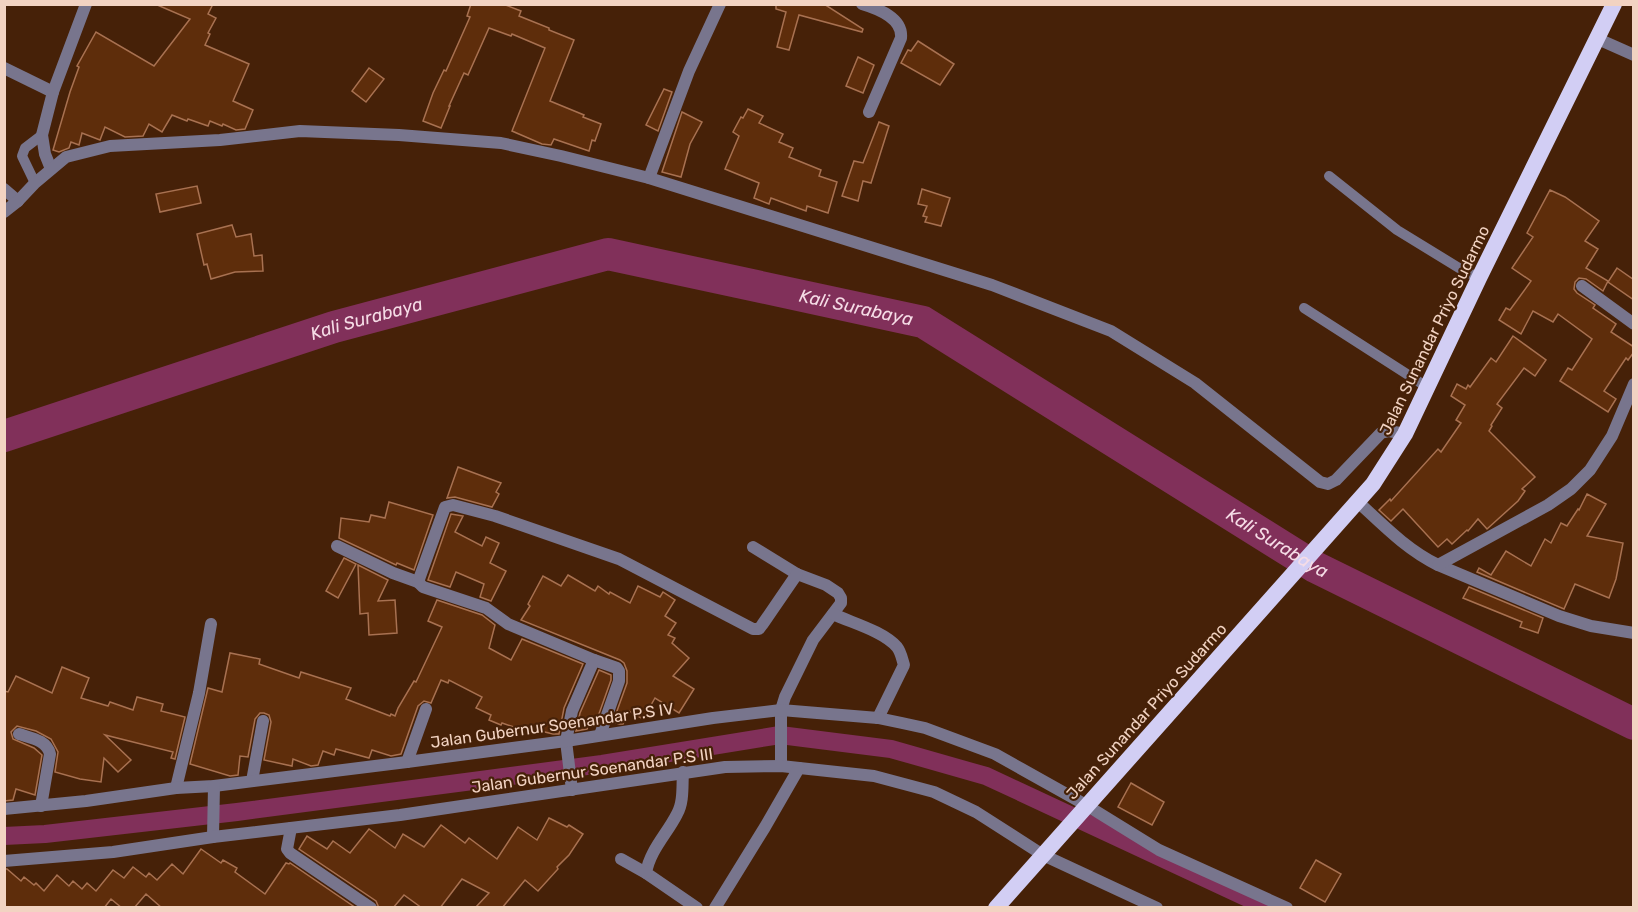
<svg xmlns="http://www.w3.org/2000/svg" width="1638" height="912" font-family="Rubik,sans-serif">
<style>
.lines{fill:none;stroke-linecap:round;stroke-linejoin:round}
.canal{stroke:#81305a;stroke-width:18}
.river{stroke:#81305a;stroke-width:32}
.building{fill:#5e2d0b;stroke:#a87151;stroke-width:1.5}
.service{stroke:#78758d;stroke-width:10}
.minor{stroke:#78758d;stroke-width:12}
.trunk{stroke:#d2cef4;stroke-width:16}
.labels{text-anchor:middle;stroke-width:4.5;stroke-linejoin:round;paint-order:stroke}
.street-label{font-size:16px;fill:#f2d3c2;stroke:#462108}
.water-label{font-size:18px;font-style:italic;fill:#f5dce6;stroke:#462108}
</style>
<rect width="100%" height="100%" fill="#462108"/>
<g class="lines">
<polyline class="canal" points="4,836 45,834 237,812 602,764 780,735 891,749 986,776 1269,908"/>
<path class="river" id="s1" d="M4,436L334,327L608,254L923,322L1315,567L1634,724"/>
</g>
<g class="building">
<polygon points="155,4 213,4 208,14 216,18 208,33 210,34 205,45 249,64 233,101 253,110 245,129 236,130 223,124 222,126 210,121 208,126 188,119 187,121 172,115 162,132 149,124 143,136 125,137 105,127 100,140 82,133 79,145 71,142 69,148 59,152 53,150 70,92 79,67 77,66 96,32 154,66 190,19"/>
<polygon points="471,4 503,4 521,11 519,16 549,28 549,30 574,40 550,101 584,115 583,117 601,124 595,141 592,140 589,151 554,139 551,145 542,144 512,131 545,48 512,34 511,36 489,28 468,75 464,73 449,106 450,106 441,128 423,121 433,93 444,70 446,71 470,17 467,16"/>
<polygon points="776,4 824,4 863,29 862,32 799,15 789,50 777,47 786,12 776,9"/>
<polygon points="918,41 954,64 940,85 901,63 908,50 911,51"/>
<polygon points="858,57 874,65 863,93 846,86"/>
<polygon points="369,68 384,79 366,102 352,91"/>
<polygon points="664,89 672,92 658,131 646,125"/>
<polygon points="748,109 763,116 759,123 783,134 779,142 793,148 789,157 821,170 819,176 837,182 828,213 807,206 806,211 771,198 769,204 754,198 759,183 725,169 739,136 733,132 741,117 743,118"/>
<polygon points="682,112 702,122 690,144 681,177 662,172"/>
<polygon points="879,122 889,126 871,183 863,181 858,201 842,196 854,161 863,163"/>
<polygon points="197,186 201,203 160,212 156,194"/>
<polygon points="922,189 950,198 941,226 925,222 927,217 923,216 927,206 918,204"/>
<polygon points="1550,190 1565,197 1599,221 1585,241 1598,249 1586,268 1608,281 1603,291 1586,279 1579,278 1575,282 1574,289 1577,293 1595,305 1593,308 1616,324 1611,332 1634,347 1634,352 1628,360 1626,358 1604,391 1616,399 1608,412 1560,381 1568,368 1572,370 1592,339 1558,314 1553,322 1533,311 1521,334 1499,320 1506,308 1510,310 1531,281 1512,268 1533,237 1527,233"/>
<polygon points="232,225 236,237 251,234 254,256 262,255 263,271 235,272 211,279 207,264 204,265 197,234"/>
<polygon points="1617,268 1634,280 1634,300 1608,282"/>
<polygon points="1513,336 1546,360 1535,376 1524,368 1497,404 1502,408 1491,425 1492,426 1489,431 1535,477 1522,489 1525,491 1518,501 1487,529 1478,519 1468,531 1467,530 1452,544 1447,539 1438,547 1403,509 1391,521 1379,510 1390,499 1391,501 1438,449 1441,452 1461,423 1456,420 1465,405 1451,396 1457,384 1466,389 1468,385 1470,387 1491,358 1496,362"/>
<polygon points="458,467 501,483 496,492 499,494 492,507 455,497 447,498"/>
<polygon points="1587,494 1606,504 1587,536 1623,543 1616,579 1609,598 1575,584 1564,609 1477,572 1479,568 1491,575 1506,551 1531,566 1545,539 1551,543 1561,523 1567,526 1578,509 1579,510"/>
<polygon points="389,502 433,515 414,570 397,563 396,565 339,538 341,518 369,522 371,515 385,518"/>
<polygon points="451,514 463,516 455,532 482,546 486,537 499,543 490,563 506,571 491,601 480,597 484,584 456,572 450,587 428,580"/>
<polygon points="344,558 356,564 338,598 326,591"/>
<polygon points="358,565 388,580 378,601 395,600 397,633 369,635 368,613 360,614"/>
<polygon points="568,575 595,591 598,586 609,594 610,592 630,603 638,586 660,597 663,592 675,600 665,616 676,623 668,635 675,638 672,643 689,658 673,676 694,689 679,713 655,698 643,719 629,711 623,724 619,724 613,722 627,683 627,671 624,663 620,660 521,620 530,606 528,604 543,576 561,586"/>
<polygon points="1469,587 1543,618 1538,633 1520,627 1522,622 1463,598"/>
<polygon points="437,600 482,615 495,625 489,648 511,660 522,639 583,664 564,708 559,734 553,734 524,727 523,730 502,723 501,725 489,720 491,715 476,708 482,697 449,680 448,683 441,680 431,703 424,701 418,706 401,754 391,756 372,750 369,758 336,749 334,755 323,751 318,765 311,766 293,759 292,766 264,760 271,722 269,715 264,713 260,713 255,719 248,757 240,756 238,775 230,776 190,764 208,688 222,692 230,653 260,659 259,664 299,678 301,672 351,688 346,699 390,716 391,714 395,716 398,708 414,681 416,682 442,627 428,621"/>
<polygon points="62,667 89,678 81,698 108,706 110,702 133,710 137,697 163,704 161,711 185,717 175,759 171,758 173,752 105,735 131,760 118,772 104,758 101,782 80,779 55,772 58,752 51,739 36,731 17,726 11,732 13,739 34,748 42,755 35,795 16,789 13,800 4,801 4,691 8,692 16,676 52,693"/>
<polygon points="599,670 611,675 611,680 595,725 590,723 587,729 576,731 580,713"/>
<polygon points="1131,783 1164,802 1152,825 1118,807"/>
<polygon points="549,818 567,827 569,825 583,834 569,855 557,867 558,869 538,891 525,880 502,908 475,908 489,893 462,879 440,908 422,908 404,895 393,908 379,908 376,901 299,849 307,836 327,849 333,841 350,853 369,829 395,848 403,834 424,847 441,825 465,843 469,838 497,859 518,827 537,840"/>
<polygon points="201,849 221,863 223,860 237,868 235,872 265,894 286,863 289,864 290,863 356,908 162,908 146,894 134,908 122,908 111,899 104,908 4,908 4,869 7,869 21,881 24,877 34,885 36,883 44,891 57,875 69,886 73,881 82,889 87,883 96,891 113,870 124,878 133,867 146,877 149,873 157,880 172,864 183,874"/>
<polygon points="1316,860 1341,874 1325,902 1300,888"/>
</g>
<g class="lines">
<g class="service">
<polyline points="1329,176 1397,230 1459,268 1479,278"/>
<polyline points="35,183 22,156 25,148 42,135"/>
<polyline points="1304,308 1427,387"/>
</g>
<g class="minor">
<path d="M862,4C879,9 903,18 901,38L869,112"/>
<polyline points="1598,39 1634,55"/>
<polyline points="4,68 53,92"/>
<polyline points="51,169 45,154 42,135 53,92 86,4"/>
<polyline points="649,178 689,71 720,4"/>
<polyline points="4,189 18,201"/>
<polyline points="4,212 18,201 35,183 66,157 110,146 220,140 300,131 399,135 501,143 561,156 649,178 992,285 1111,331 1195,383 1320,482 1328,484 1336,480 1381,433 1389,431 1405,434"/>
<polyline points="1582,286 1634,324"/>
<path d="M1358,502C1383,525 1407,550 1438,565L1559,616L1591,626L1634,633"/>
<polyline points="337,546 393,573 418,582"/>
<polyline points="753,547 797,574 826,585 838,593 841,598 841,603 813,640 785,697 781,710 781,766"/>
<polyline points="1438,565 1548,505 1571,489 1590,470 1612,436 1634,384"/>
<path d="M833,614C852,623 883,631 897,647C901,652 902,659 904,665L878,718"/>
<path d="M19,734C31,738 47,740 50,754L41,806"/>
<polyline points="600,735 619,681 619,671 617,668 594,660 508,624 486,608 423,587 418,582 445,507 453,505 495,516 619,559 753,629 759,629 762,625 797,574"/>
<polyline points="407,762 426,709"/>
<path d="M683,772C682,785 684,802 677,814C667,834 650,850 646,873L697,908"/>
<polyline points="252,781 263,721"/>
<polyline points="176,788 199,693 211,624"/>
<polyline points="572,790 566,741 572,711 594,660"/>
<polyline points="4,809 86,801 176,788 214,786 407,762 566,741 713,718 781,710 878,718 902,723 925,728 995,754 1086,805 1159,850 1287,908"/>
<polyline points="291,828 287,849 290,853 371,908"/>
<polyline points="213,837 214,786"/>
<polyline points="621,859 646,873"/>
<polyline points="4,861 113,852 213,837 400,815 725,767 781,766 874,776 934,792 976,812 1043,855 1157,908"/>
<polyline points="715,908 765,827 799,768"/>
</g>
<polyline class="trunk" points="996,908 1373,484 1405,434 1479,278 1614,4"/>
</g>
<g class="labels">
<g class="street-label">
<text transform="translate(1434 330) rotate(-64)" y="6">Jalan Sunandar Priyo Sudarmo</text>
<text transform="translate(1146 711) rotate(-48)" y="6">Jalan Sunandar Priyo Sudarmo</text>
<text transform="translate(552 725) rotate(-8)" y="6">Jalan Gubernur Soenandar P.S IV</text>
<text transform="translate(592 770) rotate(-8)" y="6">Jalan Gubernur Soenandar P.S III</text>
</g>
<g class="water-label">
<text dy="6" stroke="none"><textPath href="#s1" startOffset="885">Kali Surabaya</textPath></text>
<text dy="6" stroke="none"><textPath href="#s1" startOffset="381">Kali Surabaya</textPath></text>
<text dy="6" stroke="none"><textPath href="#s1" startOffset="1371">Kali Surabaya</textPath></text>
</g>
</g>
<rect width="1638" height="912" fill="none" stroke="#f2d3c2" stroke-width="12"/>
</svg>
